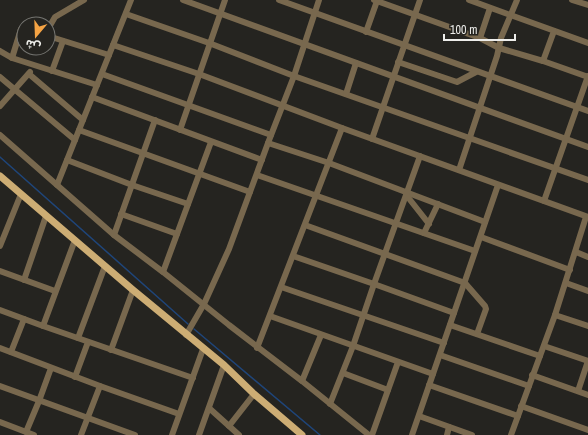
<svg xmlns="http://www.w3.org/2000/svg" width="588" height="435" font-family="'Archivo Narrow','Noto Sans Arabic',sans-serif">
<style>
.lines{fill:none;stroke-linecap:round;stroke-linejoin:round}
.stream{stroke:#1f4579;stroke-width:1.5}
.minor{stroke:#78684e;stroke-width:6}
.major{stroke:#cdad74;stroke-width:7}
</style>
<rect width="100%" height="100%" fill="#252420"/>
<g class="lines">
<g class="stream">
<polyline points="0,157 188,324"/>
<polyline points="194,329 320,435"/>
</g>
<g class="minor">
<polyline points="183,0 588,147"/>
<polyline points="279,0 588,111"/>
<polyline points="374,0 480,38 499,48 543,61 588,77"/>
<polyline points="469,0 588,43"/>
<polyline points="572,0 588,5"/>
<polyline points="126,14 209,43 294,76 588,180"/>
<polyline points="48,29 55,17 84,0"/>
<polyline points="366,32 377,1"/>
<polyline points="48,36 109,55"/>
<polyline points="480,38 490,8"/>
<polyline points="113,45 199,74 342,128 588,217"/>
<polyline points="0,51 12,58 97,85"/>
<polyline points="12,58 21,29 24,28"/>
<polyline points="543,61 554,31"/>
<polyline points="398,62 457,82 476,72"/>
<polyline points="52,71 63,41"/>
<polyline points="29,74 83,120"/>
<polyline points="102,74 271,135"/>
<polyline points="0,77 75,140"/>
<polyline points="346,94 356,63"/>
<polyline points="92,97 262,160"/>
<polyline points="0,106 30,72"/>
<polyline points="79,130 250,192"/>
<polyline points="180,130 225,0"/>
<polyline points="0,135 114,235 163,272 229,325 302,381 369,435"/>
<polyline points="372,139 420,0"/>
<polyline points="268,143 329,163 485,222"/>
<polyline points="67,160 132,185 188,204"/>
<polyline points="459,170 497,56 501,38 517,0"/>
<polyline points="257,175 475,251"/>
<polyline points="57,185 131,0"/>
<polyline points="407,196 429,224"/>
<polyline points="544,201 588,76"/>
<polyline points="121,214 177,234"/>
<polyline points="305,225 465,283 485,306 486,309 477,334"/>
<polyline points="424,233 438,204"/>
<polyline points="114,235 155,120"/>
<polyline points="481,237 570,270"/>
<polyline points="0,246 21,194"/>
<polyline points="576,252 588,257"/>
<polyline points="293,256 374,284 454,313"/>
<polyline points="0,271 55,291"/>
<polyline points="163,272 211,142"/>
<polyline points="24,280 46,216"/>
<polyline points="566,283 588,291"/>
<polyline points="281,287 444,343"/>
<polyline points="0,310 43,326 193,378"/>
<polyline points="555,315 588,326"/>
<polyline points="270,316 433,374"/>
<polyline points="450,325 540,356"/>
<polyline points="43,326 75,240"/>
<polyline points="186,335 204,304 229,249 268,143 294,76 319,0"/>
<polyline points="78,338 105,266"/>
<polyline points="544,346 588,361"/>
<polyline points="0,348 100,386 179,414"/>
<polyline points="257,348 342,128"/>
<polyline points="111,350 133,290"/>
<polyline points="11,352 24,319"/>
<polyline points="440,355 529,386"/>
<polyline points="343,373 388,390"/>
<polyline points="532,375 588,395"/>
<polyline points="75,377 88,342"/>
<polyline points="302,381 321,335"/>
<polyline points="429,385 518,416"/>
<polyline points="0,386 135,435"/>
<polyline points="578,391 588,361"/>
<polyline points="330,404 353,346 374,284 420,156"/>
<polyline points="521,406 588,430"/>
<polyline points="209,408 239,435"/>
<polyline points="419,416 472,435"/>
<polyline points="0,422 34,435"/>
<polyline points="229,426 254,394"/>
<polyline points="26,432 39,401 51,368"/>
<polyline points="81,435 100,386"/>
<polyline points="172,435 203,349"/>
<polyline points="199,435 224,365"/>
<polyline points="372,435 398,362"/>
<polyline points="412,435 498,185"/>
<polyline points="447,435 449,427"/>
<polyline points="511,435 555,315 586,217"/>
</g>
<polyline class="major" points="0,176 133,290 224,365 254,394 302,435"/>
</g>
<g transform="translate(36 36) rotate(199)"><circle r="19" fill="#252420" stroke="#757571"/>
<path d="M0-3L7 15L0 10L-7 15Z" fill="#f4a344"/>
<text y="-6" font-size="11" font-weight="bold" text-anchor="middle" fill="#eeeeeb">ش</text>
</g>
<path d="M444 34v6h71v-6" fill="none" stroke="#eeeeeb" stroke-width="2"/>
<text x="450" y="34" font-size="12" fill="#eeeeeb" stroke="#252420" stroke-width="3" paint-order="stroke">100 m</text>
</svg>
